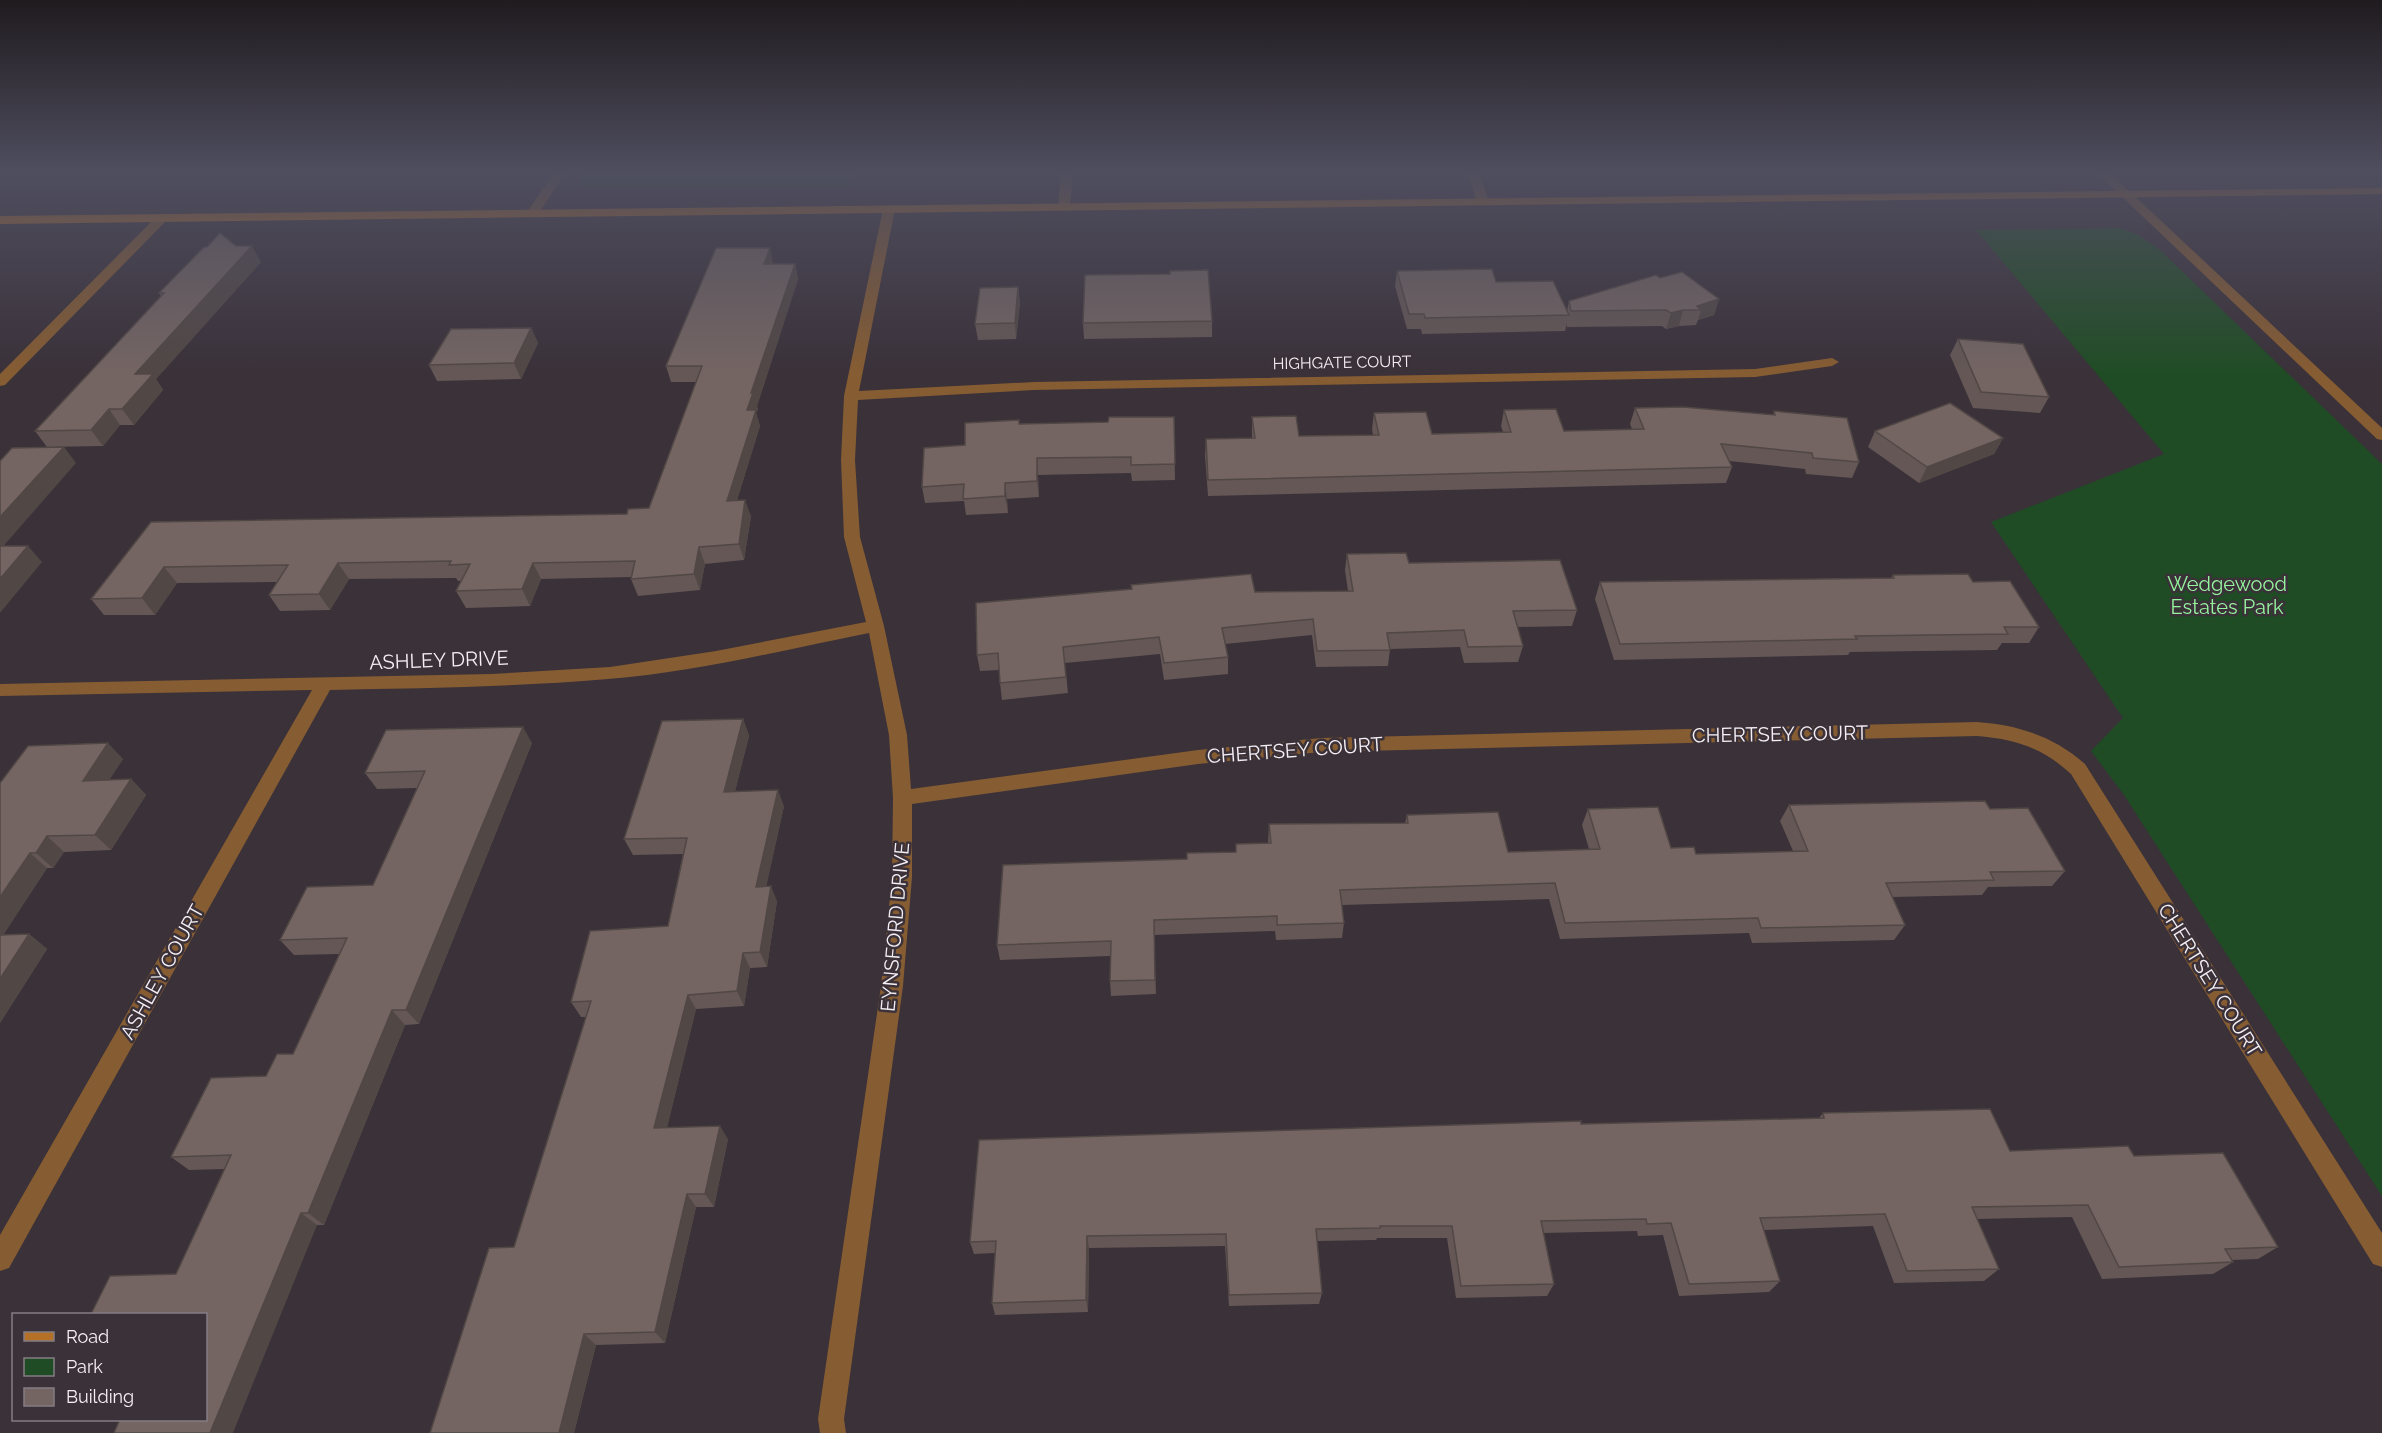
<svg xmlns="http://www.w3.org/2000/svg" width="2382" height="1433" font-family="Raleway,sans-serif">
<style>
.green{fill:#204c25}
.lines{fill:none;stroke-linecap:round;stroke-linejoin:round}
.street{fill:#865c32;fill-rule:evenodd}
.secondary{fill:#b37026;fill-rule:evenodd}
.wall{fill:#645755}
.shaded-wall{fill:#514745}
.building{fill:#746563;stroke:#514745;stroke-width:1.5}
.labels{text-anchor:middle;stroke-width:5;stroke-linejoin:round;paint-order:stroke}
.far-street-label{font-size:16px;fill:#f5eff4;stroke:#3a3139}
.park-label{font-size:20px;fill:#96f49e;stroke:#3a3139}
.street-label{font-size:20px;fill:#f5eff4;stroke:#3a3139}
</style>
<rect width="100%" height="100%" fill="#3a3139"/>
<g class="green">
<polygon points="580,172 857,172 852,187 595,189 580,187 578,179"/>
<polygon points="2120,228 2138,235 2160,250 2382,464 2382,1196 2124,795 2091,751 2123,718 1991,522 2164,454 1976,230"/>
</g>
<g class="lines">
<g class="street">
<polygon points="554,172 566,172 536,217 528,217 526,214"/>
<polygon points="1061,172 1073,172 1070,207 1064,211 1058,207"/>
<polygon points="1467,172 1479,172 1489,202 1487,204 1479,204 1477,202"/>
<polygon points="2096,172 2109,172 2382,428 2382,440 2377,439"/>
<path d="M889,205L895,209L859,391L1034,382L1755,369L1832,358L1839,362L1832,366L1755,377L1034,390L858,400L855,460L860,537L884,626L907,735L911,789L1198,750L1321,738L1977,722C2018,725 2053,736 2085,764L2382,1233V1267L2373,1264L2071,774C2043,748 2015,739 1977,736L1321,752L1198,764L912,804V877L903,986L844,1419L846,1433H820L818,1419L881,986L892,877L893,798L889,735L869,633C783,650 696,672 608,679C516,687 422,688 330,690L9,1268L0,1271V1235L312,690L0,696V684L491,674L610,667L716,651L866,622L844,537L841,460L844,396L883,209Z"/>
<polygon points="162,214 166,215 166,221 5,385 0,386 0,374 158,215"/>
</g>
<polygon class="secondary" points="2382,188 2382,194 0,224 0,216"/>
</g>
<g class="wall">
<polygon points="236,246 261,262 156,379 163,390 134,425 120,425 103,446 47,447 35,431 161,296 159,293"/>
<polygon points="773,263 773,264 795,264 798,279 757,406 758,409 756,413 760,426 737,500 751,516 744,560 705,564 700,590 638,596 631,579 632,577 541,579 530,606 466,608 456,591 462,581 458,581 456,578 349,579 330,610 280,611 269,595 277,582 177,583 155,615 104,615 91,599 151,522 627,514 649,508 696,382 671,382 666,366"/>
<polygon points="1397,271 1496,282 1567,311 1569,301 1660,278 1719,299 1714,315 1698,320 1696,325 1679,326 1666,329 1662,326 1567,327 1567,324 1565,331 1422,334 1421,329 1407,329 1395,286"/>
<polygon points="1018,287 1020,303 1016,339 978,340 975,324"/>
<polygon points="1212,321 1212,337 1084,339 1083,323"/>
<polygon points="531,328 538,343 521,379 437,381 429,365"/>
<polygon points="1958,339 2049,397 2040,413 1973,408 1950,355"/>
<polygon points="1635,408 1773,415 1774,411 1859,462 1852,478 1806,474 1805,469 1729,461 1732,467 1726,483 1208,496 1205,456 1206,439 1252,438 1252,417 1299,436 1373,435 1372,429 1374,413 1432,434 1503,432 1501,426 1504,410 1564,431 1632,429 1630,424"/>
<polygon points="1174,417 1175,480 1132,481 1131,473 1038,475 1039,497 1007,499 1008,513 966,515 964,501 925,503 922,487 965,445 1019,424 1108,422"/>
<polygon points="1875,431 2003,438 1994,454 1919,483 1868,447"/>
<polygon points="1347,554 1409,563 1577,610 1572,626 1518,627 1523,646 1518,662 1464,663 1460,647 1390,649 1388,666 1316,667 1312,635 1225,644 1228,657 1228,674 1164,680 1160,654 1065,663 1068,693 1002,700 1000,683 999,670 980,671 977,655 1255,592 1348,591 1345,570"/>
<polygon points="1893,575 1973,582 2039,627 2029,643 2002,643 1997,650 1850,652 1848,655 1614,660 1595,599 1600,582 1891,578"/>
<polygon points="743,719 749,736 735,791 784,806 766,886 777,901 767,967 750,968 744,1006 696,1009 667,1127 728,1139 714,1207 696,1207 665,1343 596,1345 574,1433 514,1247 586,1017 581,1017 571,1002 668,926 683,854 633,855 624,839"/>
<polygon points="532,743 419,1024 405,1025 324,1225 317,1225 206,1419 176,1274 225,1169 189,1170 171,1157 293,1054 339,954 294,955 280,940 373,885 417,788 377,789 365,773"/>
<polygon points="123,759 109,780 131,779 146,795 111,850 64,852 53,868 47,868 3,935 29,934 47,949 0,1023 0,783"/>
<polygon points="1789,805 1990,809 2065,871 2052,886 1988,887 1982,895 1893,897 1905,925 1894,940 1752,943 1749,933 1560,939 1549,899 1342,905 1344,923 1342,938 1276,940 1275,931 1154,935 1156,994 1111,996 1110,981 1110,956 1000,960 997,945 1236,852 1236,844 1268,843 1269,824 1405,823 1407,815 1508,852 1589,849 1582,825 1588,809 1671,848 1696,854 1793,851 1780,821"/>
<polygon points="1823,1113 2010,1151 2134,1156 2278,1247 2258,1259 2232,1260 2233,1262 2213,1274 2102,1279 2072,1217 1977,1219 1999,1269 1984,1281 1894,1283 1873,1226 1764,1230 1780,1281 1769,1292 1679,1296 1663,1235 1638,1236 1637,1231 1543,1233 1554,1284 1547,1296 1456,1298 1447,1238 1377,1238 1376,1240 1317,1241 1322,1293 1319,1304 1229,1306 1225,1246 1089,1248 1088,1312 995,1315 992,1303 995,1253 974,1254 970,1242 1581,1124 1819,1118"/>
</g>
<g class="shaded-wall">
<polygon points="252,246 261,262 156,379 163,390 134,425 122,409 135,374"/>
<polygon points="770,248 773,263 768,279 764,264"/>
<polygon points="795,264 798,279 757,406 758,409 756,413 760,426 732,517 727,501 751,393"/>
<polygon points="1018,287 1020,303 1016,339 1015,323"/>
<polygon points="1719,299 1714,315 1698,320 1701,310 1697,306"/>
<polygon points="1683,310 1679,326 1666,329 1671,313"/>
<polygon points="531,328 538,343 521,379 514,363"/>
<polygon points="109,409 120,425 103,446 91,430"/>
<polygon points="2003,438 1994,454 1919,483 1927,467"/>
<polygon points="64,447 76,463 0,550 0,517"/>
<polygon points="1037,458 1038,475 1039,497 1037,481"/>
<polygon points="1005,483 1007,499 1008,513 1005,496"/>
<polygon points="745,500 751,516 744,560 739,544"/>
<polygon points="28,546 42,562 0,613 0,579"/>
<polygon points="699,547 705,564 700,590 694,574"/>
<polygon points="338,563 349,579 330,610 319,594"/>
<polygon points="533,563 541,579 530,606 522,589"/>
<polygon points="164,567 177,583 155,615 142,598"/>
<polygon points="743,719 749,736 731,808 724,792"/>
<polygon points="523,727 532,743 419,1024 406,1010"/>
<polygon points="108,743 123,759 98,797 83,781"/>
<polygon points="131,779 146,795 111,850 95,835"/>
<polygon points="778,790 784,806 763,902 756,887"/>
<polygon points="47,836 64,852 53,868 36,853"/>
<polygon points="30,853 47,868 0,940 0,897"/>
<polygon points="771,886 777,901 767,967 760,952"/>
<polygon points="29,934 47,949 0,1023 0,979"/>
<polygon points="743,953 750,968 744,1006 737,991"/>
<polygon points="688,995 696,1009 664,1141 654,1128"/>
<polygon points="392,1010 405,1025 324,1225 308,1213"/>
<polygon points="720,1126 728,1139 714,1207 705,1194"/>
<polygon points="687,1194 696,1207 665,1343 655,1332"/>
<polygon points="301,1213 317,1225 233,1433 210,1433"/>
<polygon points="1087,1236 1089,1248 1088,1312 1086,1300"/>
<polygon points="584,1334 596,1345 574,1433 559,1433"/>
</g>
<g class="building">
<polygon points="220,233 236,246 252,246 135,374 153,374 122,409 109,409 91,430 35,431 164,293 159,293 204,247 207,247"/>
<polygon points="716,248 770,248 764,264 795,264 751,393 753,393 747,410 756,410 727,501 745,500 739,544 699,547 694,574 631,579 635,561 533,563 522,589 456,591 470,564 449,565 451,561 338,563 319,594 269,595 288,565 164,567 142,598 91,599 151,522 627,514 628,509 649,508 702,366 666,366"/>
<polygon points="1492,269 1496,282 1553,281 1569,315 1425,318 1424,314 1409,314 1397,271"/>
<polygon points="1208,270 1212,321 1083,323 1085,275 1170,274 1170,271"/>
<polygon points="1682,272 1719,299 1697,306 1701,310 1683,310 1671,313 1666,310 1571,311 1569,301 1656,275 1660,278"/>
<polygon points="1018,287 1015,323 975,324 980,288"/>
<polygon points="531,328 514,363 429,365 451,329"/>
<polygon points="1958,339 2023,344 2049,397 1981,392"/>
<polygon points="1950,403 2003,438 1927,467 1875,431"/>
<polygon points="1683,407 1775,415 1774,411 1847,418 1859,462 1813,458 1812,453 1721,444 1732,467 1208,480 1206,439 1255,438 1252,417 1296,416 1299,436 1379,435 1374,413 1426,412 1432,434 1511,432 1504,410 1556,409 1564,431 1644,429 1635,408"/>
<polygon points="1109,417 1174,417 1175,464 1131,465 1131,457 1037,458 1037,481 1005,483 1005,496 963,499 964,484 922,487 924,448 965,445 965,423 1019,420 1019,424 1108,422"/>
<polygon points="64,447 0,517 0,461 12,448"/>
<polygon points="0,546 28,546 0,579"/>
<polygon points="1406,553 1409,563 1560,560 1577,610 1513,611 1523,646 1468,647 1464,630 1387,633 1390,650 1317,651 1313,619 1222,628 1228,657 1164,663 1159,637 1063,647 1066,677 1000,683 998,653 977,655 976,603 1132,589 1131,585 1251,574 1255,592 1353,591 1347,554"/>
<polygon points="1968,574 1973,582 2010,581 2039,627 2004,627 2008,634 1855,636 1857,639 1620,644 1600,582 1894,578 1893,575"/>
<polygon points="743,719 724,792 778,790 756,887 771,886 760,952 743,953 737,991 688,995 654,1128 720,1126 705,1194 687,1194 655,1332 584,1334 559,1433 430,1433 489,1248 514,1247 591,1001 571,1002 590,931 668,926 687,838 624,839 662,721"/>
<polygon points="523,727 406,1010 392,1010 308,1213 301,1213 210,1433 114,1433 120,1419 206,1419 206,1314 91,1314 110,1276 176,1274 231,1155 171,1157 211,1078 266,1076 277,1054 293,1054 347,938 280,940 307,887 373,885 425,771 365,773 386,730"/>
<polygon points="108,743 83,781 131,779 95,835 47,836 36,853 30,853 0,897 0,783 28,746"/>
<polygon points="1985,801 1990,809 2028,808 2065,871 1990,872 1994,880 1886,883 1905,925 1761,928 1758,918 1565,923 1555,883 1340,890 1344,923 1277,925 1277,916 1154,920 1155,980 1110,981 1111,941 997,945 1003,865 1187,859 1187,853 1236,852 1236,844 1271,843 1269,824 1408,823 1407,815 1498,812 1508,852 1600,849 1588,809 1658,807 1671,848 1694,847 1696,854 1808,851 1789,805"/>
<polygon points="29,934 0,979 0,935"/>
<polygon points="1990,1109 2010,1151 2128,1146 2134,1156 2223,1153 2278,1247 2225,1249 2233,1262 2119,1267 2088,1205 1972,1207 1999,1269 1907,1271 1885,1214 1760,1218 1780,1281 1689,1284 1671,1223 1647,1224 1646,1219 1541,1221 1554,1284 1461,1286 1452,1226 1380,1226 1380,1228 1316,1229 1322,1293 1229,1295 1226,1234 1087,1236 1086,1300 992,1303 996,1241 970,1242 979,1140 1581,1121 1581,1124 1824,1118 1823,1113"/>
</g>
<linearGradient id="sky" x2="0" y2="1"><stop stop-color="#201b1f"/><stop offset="0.46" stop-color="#4f4e5f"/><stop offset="1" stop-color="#4f4e5f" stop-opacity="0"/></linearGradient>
<rect width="2382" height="373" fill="url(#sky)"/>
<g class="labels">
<g class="far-street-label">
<text transform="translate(1342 362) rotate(-1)" y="6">HIGHGATE COURT</text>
</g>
<g class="park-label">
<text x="2227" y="591">Wedgewood<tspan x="2227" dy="23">Estates Park</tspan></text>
</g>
<g class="street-label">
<text transform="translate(439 660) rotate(-2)" y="7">ASHLEY DRIVE</text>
<text transform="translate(1780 734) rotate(-1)" y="7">CHERTSEY COURT</text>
<text transform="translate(1295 750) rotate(-4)" y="7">CHERTSEY COURT</text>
<text transform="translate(895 927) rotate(-85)" y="7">EYNSFORD DRIVE</text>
<text transform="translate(162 972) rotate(-61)" y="7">ASHLEY COURT</text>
<text transform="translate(2210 980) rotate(58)" y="7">CHERTSEY COURT</text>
</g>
</g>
<rect x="12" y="1313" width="195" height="108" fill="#3a3139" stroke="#857d84" stroke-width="1.5"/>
<rect x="24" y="1332" width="30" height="9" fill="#b37026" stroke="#857d84" stroke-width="1.5"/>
<text x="66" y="1343" font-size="18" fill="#f5eff4">Road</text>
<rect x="24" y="1358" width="30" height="18" fill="#204c25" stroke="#857d84" stroke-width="1.5"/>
<text x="66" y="1373" font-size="18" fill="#f5eff4">Park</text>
<rect x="24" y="1388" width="30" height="18" fill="#746563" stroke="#857d84" stroke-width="1.5"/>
<text x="66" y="1403" font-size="18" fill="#f5eff4">Building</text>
</svg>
